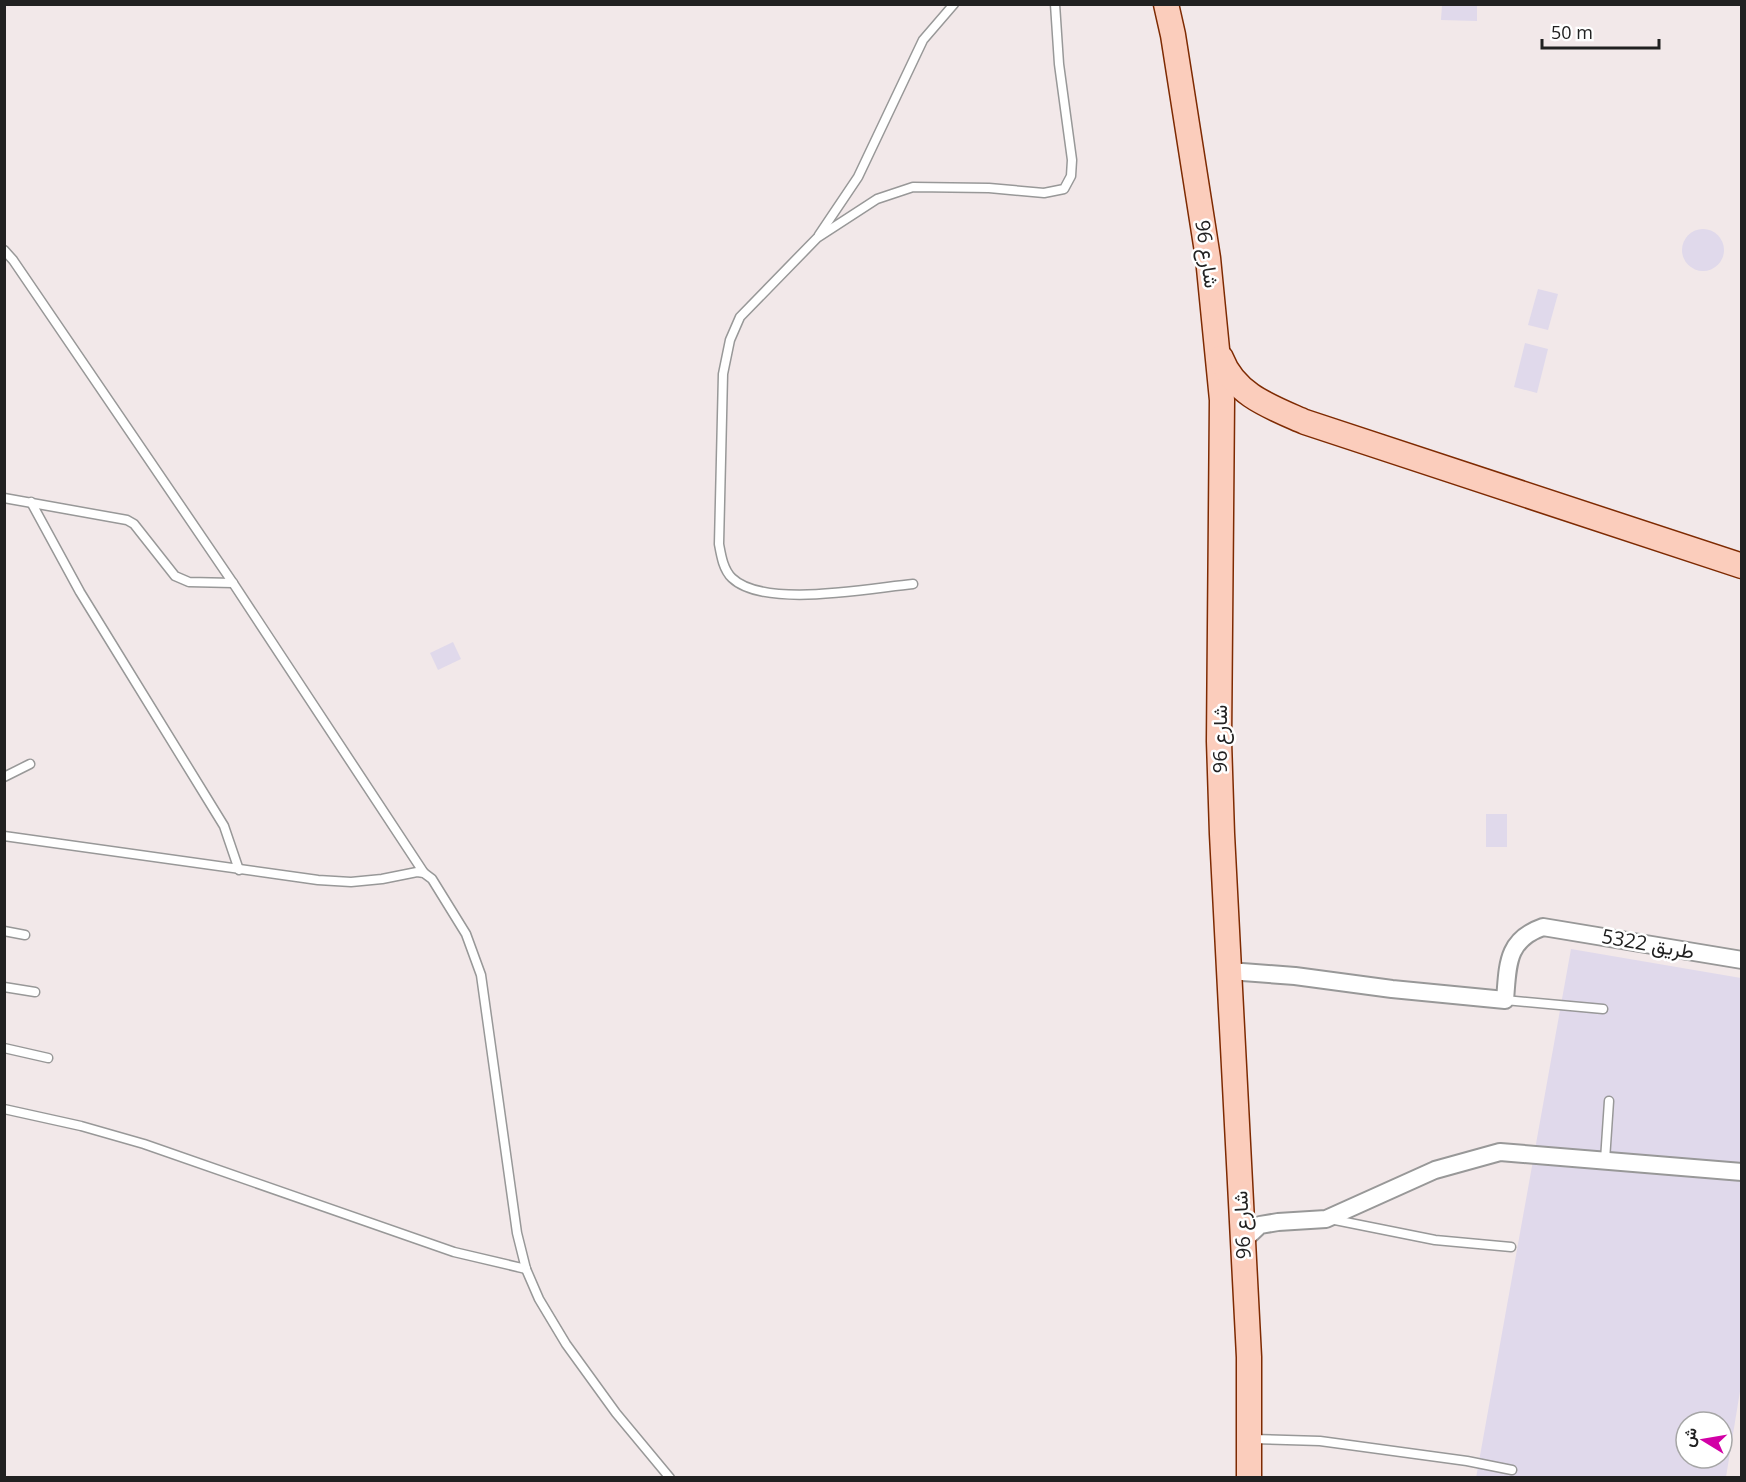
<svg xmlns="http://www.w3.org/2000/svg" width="1746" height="1482" font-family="'Open Sans',Vazirmatn,sans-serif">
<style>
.industrial{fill:#e0d9eb;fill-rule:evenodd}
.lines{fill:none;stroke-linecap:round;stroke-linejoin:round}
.lane-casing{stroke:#989898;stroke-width:11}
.street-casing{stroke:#989898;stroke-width:20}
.secondary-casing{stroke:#7e2a02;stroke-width:27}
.lane{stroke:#fff;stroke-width:8}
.street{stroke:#fff;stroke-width:16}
.secondary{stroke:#fbcdbc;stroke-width:24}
.labels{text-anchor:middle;stroke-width:5;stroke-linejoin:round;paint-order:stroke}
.street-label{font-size:20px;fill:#212121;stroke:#fff}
</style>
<rect width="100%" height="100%" fill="#f2e8e9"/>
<g class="industrial">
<polygon points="1442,5 1477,5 1477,21 1441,20"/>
<circle cx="1703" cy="250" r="21"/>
<polygon points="1538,289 1558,294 1548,330 1528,325"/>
<polygon points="1525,343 1548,349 1537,393 1514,387"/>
<polygon points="453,642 461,659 438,670 430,653"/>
<rect x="1486" y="814" width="21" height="33"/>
<path d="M1571,949L1741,978L1742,1379L1726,1477L1476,1478ZM1686,1422H1722V1458H1686Z"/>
</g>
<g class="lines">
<defs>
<g id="lane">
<polyline points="819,235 858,177 923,40 954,4"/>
<polyline points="4,250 13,260 233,583 424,873"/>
<polyline points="4,498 127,520 134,524 175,576 189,582 233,583"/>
<polyline points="31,502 80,592 224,826 239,870"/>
<path d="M913,584C870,588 764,609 732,578C723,569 721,555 719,544L723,374L730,340L740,317L817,238L877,199L913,187L989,188L1044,193L1064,189L1071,176L1072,160L1059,64L1055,4"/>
<polyline points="4,777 30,764"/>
<polyline points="4,836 318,880 351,882 382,879 417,872 424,873 432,879 466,934 481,975 517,1233 526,1269 539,1299 566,1344 616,1413 670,1478"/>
<polyline points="4,931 25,935"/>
<polyline points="4,987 35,992"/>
<polyline points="1505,1000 1603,1009"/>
<polyline points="4,1048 48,1058"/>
<polyline points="4,1109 81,1126 144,1144 454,1252 526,1269"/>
<polyline points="1605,1160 1609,1101"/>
<polyline points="1330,1219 1435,1240 1511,1247"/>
<polyline points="1252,1439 1320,1441 1467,1461 1512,1470"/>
</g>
<g id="street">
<path d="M1229,971L1295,976L1392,989L1505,1000C1508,965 1506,940 1543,927L1742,960"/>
<polyline points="1243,1241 1260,1225 1278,1222 1326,1219 1435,1170 1500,1152 1742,1172"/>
</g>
<g id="secondary">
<polyline points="1166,4 1173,35 1208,258 1222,400 1219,741 1222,834 1249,1357 1249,1478"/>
<path d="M1221,358C1235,395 1271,407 1305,422L1742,566"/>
</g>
</defs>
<use href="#lane" class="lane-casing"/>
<use href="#street" class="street-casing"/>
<use href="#secondary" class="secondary-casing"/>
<use href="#lane" class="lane"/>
<use href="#street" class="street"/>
<use href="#secondary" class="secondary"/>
</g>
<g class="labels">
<g class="street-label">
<text transform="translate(1207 254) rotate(82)" y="7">شارع 96</text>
<text transform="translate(1220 739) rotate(-90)" y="7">شارع 96</text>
<text transform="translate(1648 944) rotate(10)" y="7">طريق 5322</text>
<text transform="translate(1242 1225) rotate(-93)" y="7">شارع 96</text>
</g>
</g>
<rect width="1746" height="1482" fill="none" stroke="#212121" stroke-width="12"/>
<g transform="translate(1704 1440) rotate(281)"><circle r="28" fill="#ffffff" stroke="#a6a6a6" stroke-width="1.5"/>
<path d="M0-4.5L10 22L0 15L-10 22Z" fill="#d200a6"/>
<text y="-9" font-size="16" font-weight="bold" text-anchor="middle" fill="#212121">ش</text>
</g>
<path d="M1542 39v9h117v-9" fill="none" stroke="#212121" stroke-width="3"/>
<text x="1551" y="39" font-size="18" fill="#212121" stroke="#ffffff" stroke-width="4.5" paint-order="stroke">50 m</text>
</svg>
